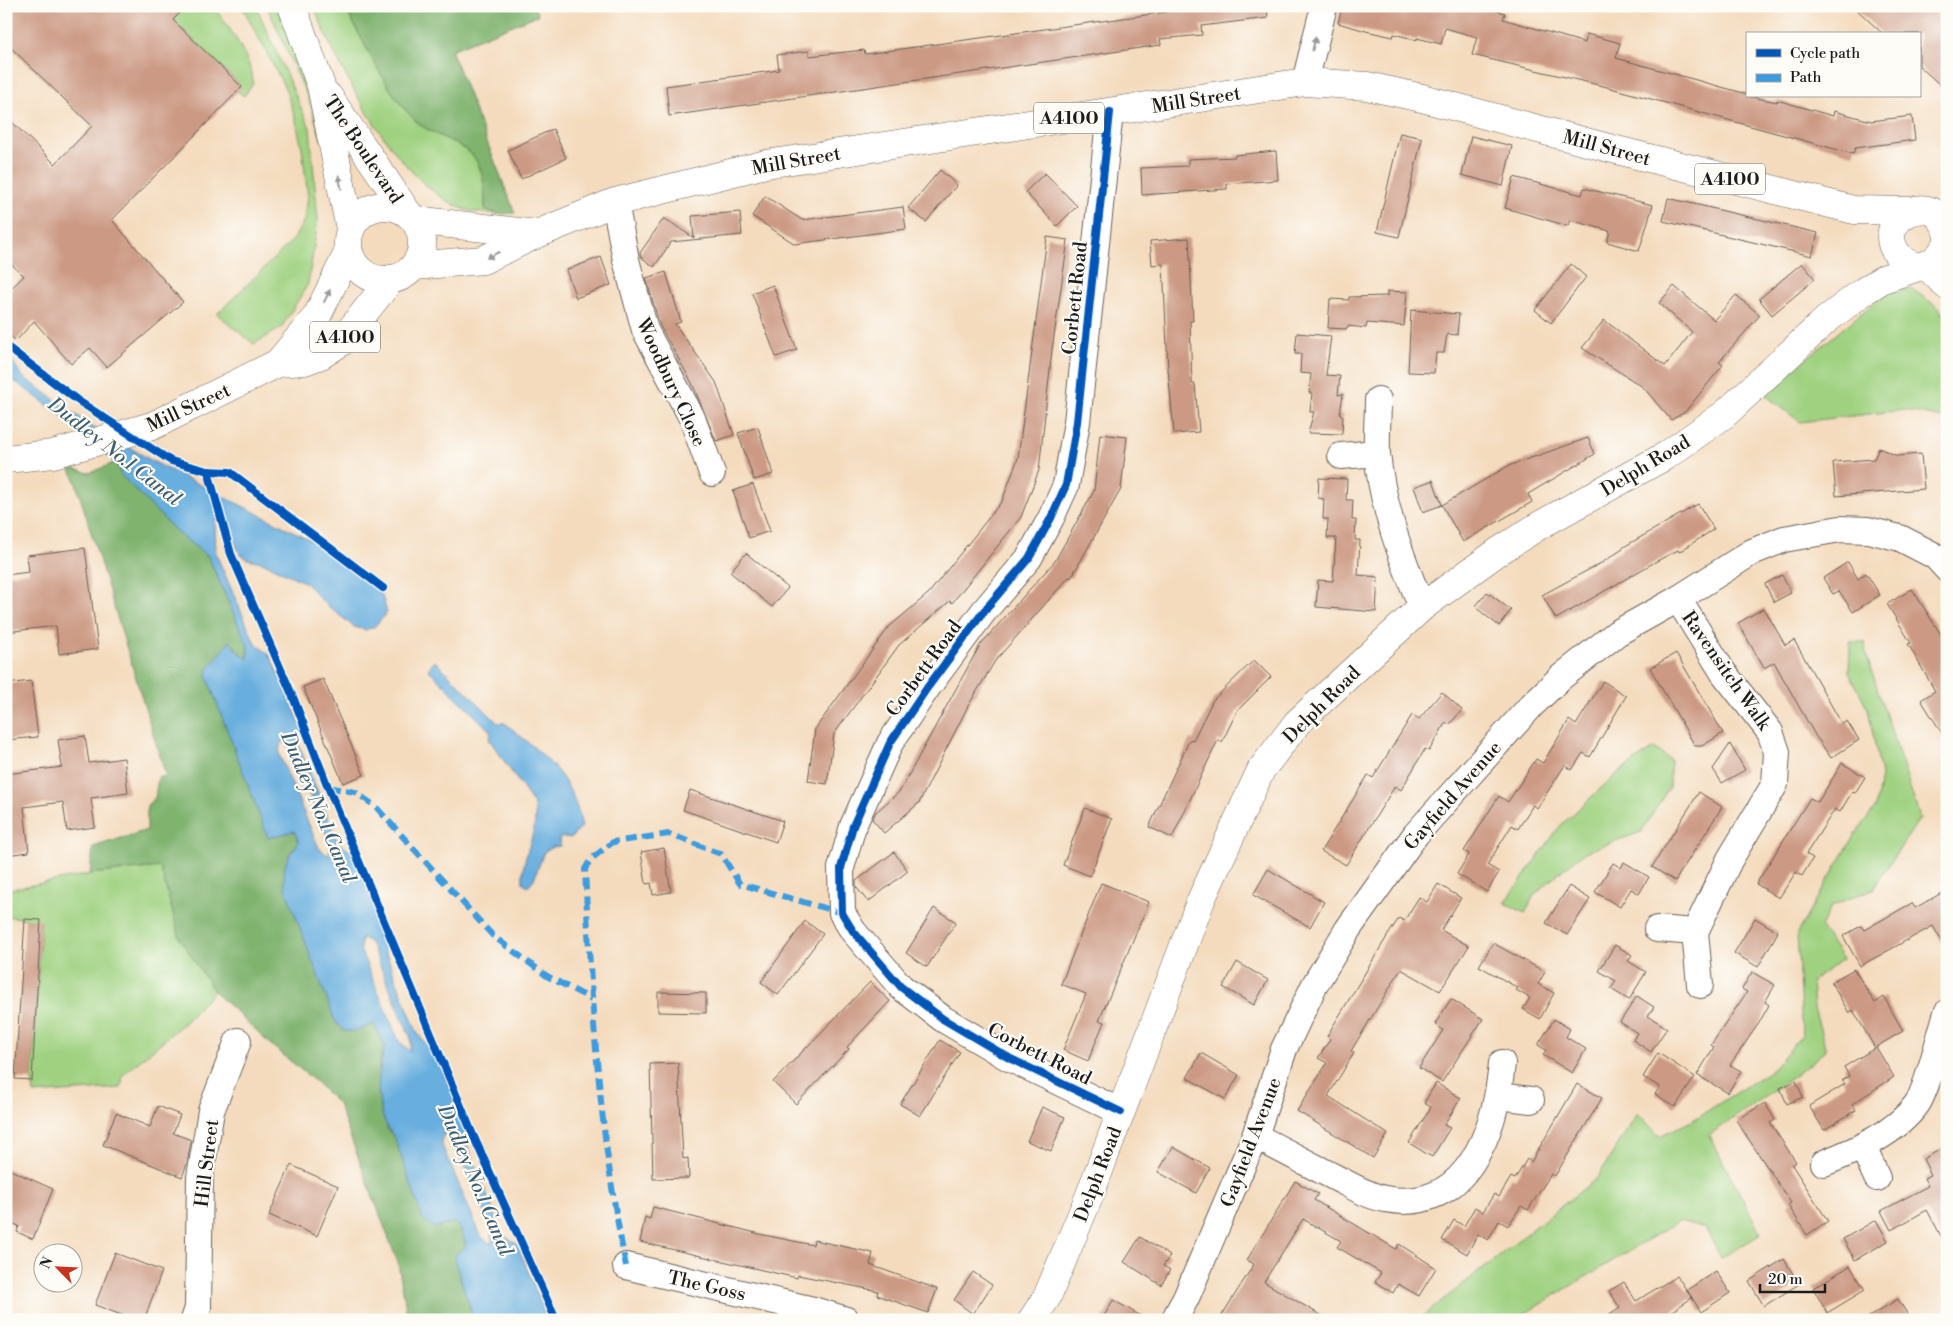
<svg xmlns="http://www.w3.org/2000/svg" width="1953" height="1326" font-family="'Libre Bodoni',serif">
<style>
.green{fill:#9fd180;stroke:#5e764e}
.forest{fill:#7fb36e;stroke:#4e6845}
.water{fill:#68aede;stroke:#42657d;fill-rule:evenodd}
.building{fill:#cc9a84}
.lines{fill:none;stroke-linecap:round;stroke-linejoin:round}
.street-casing{stroke:#685f55;stroke-width:28}
.secondary-casing{stroke:#685f55;stroke-width:29}
.primary-casing{stroke:#685f55;stroke-width:29}
.street{stroke:#fff;stroke-width:26}
.secondary{stroke:#fff;stroke-width:28}
.primary{stroke:#fff;stroke-width:28}
.quiet{stroke:#3c9bdf;stroke-width:6;stroke-dasharray:12 6;stroke-linecap:butt}
.cycleway-casing{stroke:#fdfcf7;stroke-width:11}
.cycleway{stroke:#0057b8;stroke-width:8}
.oneway{fill:#999}
.labels{text-anchor:middle;stroke-width:4.5;stroke-linejoin:round;paint-order:stroke}
.shield{fill:#fdfcf7;stroke:#605f5e;stroke-width:1}
.shield-label{font-size:18px;font-weight:bold;fill:#1c1c1c}
.street-label{font-size:19px;fill:#1c1c1c;stroke:#fdfcf7}
.water-label{font-size:20px;font-style:italic;fill:#3e5e73;stroke:#fdfcf7}
</style>
<rect width="100%" height="100%" fill="#fdfcf7"/>
<filter id="ink" filterUnits="userSpaceOnUse"><feTurbulence type="fractalNoise" baseFrequency=".02" numOctaves="2"/><feDisplacementMap in="SourceGraphic" scale="10" xChannelSelector="R" yChannelSelector="G"/><feConvolveMatrix kernelMatrix="1 2 1 2 8 2 1 2 1" color-interpolation-filters="sRGB"/></filter>
<filter id="wash" filterUnits="userSpaceOnUse"><feTurbulence type="fractalNoise" baseFrequency=".0096" numOctaves="4" result="noise"/><feDisplacementMap in="SourceGraphic" scale="20" xChannelSelector="R" yChannelSelector="G"/><feGaussianBlur stdDeviation="1.12" result="paint"/><feColorMatrix in="noise" values="0 0 0 0 0 0 0 0 0 0 0 0 0 0 0 0 0 1.4 0 .05"/><feComposite in="paint" operator="in"/></filter>
<g filter="url(#wash)">
<rect width="100%" height="100%" fill="#f4dbbe"/>
<g class="green">
<path d="M186,6H212C227,22 254,63 253,84L244,96L237,91L241,86L173,20Z"/>
<polygon points="242,6 256,6 310,128 318,221 308,284 281,328 254,344 217,314 294,239 304,220 308,197 302,148 295,117 285,88"/>
<polygon points="267,6 277,6 309,80 322,142 309,100"/>
<path d="M314,6H344C365,43 387,95 418,123C433,136 467,144 476,160C485,176 485,192 485,209L498,214C484,213 471,213 457,206C396,179 337,67 314,6Z"/>
<polygon points="1912,289 1939,308 1947,321 1947,419 1904,410 1800,422 1764,394 1887,292"/>
<polygon points="1850,642 1865,642 1866,654 1920,818 1873,889 1831,906 1821,928 1843,959 1812,981 1814,1008 1826,1050 1796,1075 1709,1135 1761,1234 1721,1258 1705,1228 1679,1221 1514,1320 1418,1320 1597,1178 1638,1113 1659,1136 1690,1122 1773,1069 1802,1035 1797,933 1854,836 1876,807 1881,775 1868,709 1849,672"/>
<polygon points="1654,748 1671,760 1669,788 1641,832 1585,852 1561,871 1534,895 1525,913 1505,903 1560,826 1620,771"/>
<polygon points="160,867 271,1045 214,991 184,1023 123,1075 121,1088 34,1094 32,1080 41,921 6,916 6,890 90,874"/>
</g>
<g class="forest">
<path d="M344,6H534L538,15L451,50L515,213L498,214L485,209C485,192 485,176 476,160C467,144 433,136 418,123C387,95 365,43 344,6Z"/>
<polygon points="114,463 119,467 121,474 182,537 208,556 248,646 248,660 230,642 268,838 294,830 299,842 288,855 355,1030 374,1024 385,1046 379,1064 387,1129 395,1138 434,1228 455,1222 462,1232 466,1246 456,1265 474,1320 408,1320 398,1263 338,1104 317,1083 271,1045 214,991 180,939 160,867 90,874 93,847 147,830 147,805 155,798 158,777 166,776 74,477 68,467 89,473"/>
</g>
<g class="water">
<path d="M6,351L22,376L97,430L105,432L152,461L327,548L349,568L371,583L382,595L387,613L374,627L365,630L354,627L322,601L306,583L262,562L247,559L238,551L227,519H215L216,554L255,643L270,655L302,727L299,745L338,843L352,852L379,920L381,941L417,1032C422,1042 430,1045 435,1054L464,1118V1137L503,1235L517,1244L543,1308L545,1320H474L456,1265L455,1255L466,1246L462,1232L455,1222L434,1228L423,1220L395,1138C374,1114 376,1075 385,1046L374,1024L355,1031H344L335,1021L285,888C283,865 285,860 299,842L294,831L268,838L207,677L208,669L230,641L237,651L248,659V646L208,556L182,537L120,474L119,467L78,428L16,382H6ZM281,741L290,748L330,843L329,856L319,848L279,754ZM362,937L371,944L411,1039L410,1051L399,1041L360,949ZM443,1133L455,1142L493,1232L491,1244L482,1238L442,1145Z"/>
<path d="M435,661L498,723H505C544,756 572,774 582,827L571,838L563,837L559,839L560,846L553,847L544,852L534,879L528,886L523,883C520,854 542,830 533,803L489,739L491,732L428,669Z"/>
</g>
<g id="blocks">
<g class="building">
<polygon points="6,6 187,6 173,20 242,87 112,220 183,302 107,367 90,348 71,364 34,321 16,341 6,332 6,293 24,276 6,259 6,116 55,164 92,126 6,43"/>
<polygon points="1167,6 1267,6 1268,18 1201,26 1202,35 1160,39 1161,45 669,116 666,86 779,70 777,55 809,51 809,56 864,50 865,54 1167,12"/>
<polygon points="1342,6 1480,6 1505,13 1503,19 1585,43 1587,34 1620,43 1616,58 1747,94 1747,96 1777,102 1777,100 1833,116 1834,111 1871,121 1912,116 1915,140 1855,148 1853,154 1607,87 1472,55 1477,37 1445,28 1441,44 1417,38 1417,40 1394,34 1393,37 1366,31 1338,23"/>
<polygon points="1853,6 1947,6 1947,91 1919,66 1919,34 1883,34"/>
<polygon points="553,129 566,158 521,179 508,150"/>
<polygon points="1400,133 1422,138 1399,237 1377,232"/>
<polygon points="1471,136 1512,146 1503,186 1462,175"/>
<polygon points="1276,151 1278,180 1227,184 1227,189 1142,195 1141,168 1188,166 1188,159 1235,157 1235,155"/>
<polygon points="940,170 957,185 926,222 908,208"/>
<polygon points="1045,173 1077,206 1057,226 1025,192"/>
<polygon points="1514,177 1582,195 1584,188 1653,205 1639,251 1607,242 1610,231 1570,220 1568,226 1505,208"/>
<polygon points="765,196 802,220 903,207 906,229 795,244 752,216"/>
<polygon points="1668,198 1818,233 1812,256 1663,221"/>
<polygon points="740,212 742,235 671,242 654,267 641,257 640,253 664,218 694,238 692,216"/>
<polygon points="1047,237 1068,240 1052,350 1039,470 1021,517 952,603 950,601 899,645 834,734 827,784 808,781 815,729 889,627 929,593 1002,501 1018,458"/>
<polygon points="1189,238 1193,321 1190,321 1192,384 1195,384 1199,432 1174,434 1168,369 1163,264 1152,265 1150,241"/>
<polygon points="601,257 611,285 576,298 566,270"/>
<polygon points="1802,263 1815,279 1772,315 1759,299"/>
<polygon points="1571,264 1586,277 1551,323 1535,310"/>
<polygon points="666,272 681,322 675,324 716,382 734,435 716,441 692,383 660,326 646,278"/>
<polygon points="773,285 797,350 776,357 752,293"/>
<polygon points="1674,286 1714,320 1736,295 1760,315 1719,362 1723,365 1685,412 1671,420 1643,387 1582,348 1604,320 1665,366 1692,332 1659,303"/>
<polygon points="1387,291 1407,292 1404,326 1367,323 1366,328 1348,326 1346,329 1328,328 1330,299 1349,300 1349,297 1387,296"/>
<polygon points="1411,310 1459,314 1457,335 1447,334 1444,353 1436,353 1434,373 1408,372"/>
<polygon points="1297,333 1331,336 1326,375 1340,376 1338,395 1343,394 1340,414 1343,416 1342,434 1308,433 1314,412 1310,412 1312,393 1309,393 1311,374 1300,373 1301,354 1295,354"/>
<polygon points="758,427 773,474 754,480 738,433"/>
<polygon points="1100,434 1127,437 1121,489 1071,578 1069,577 995,661 968,706 919,803 884,833 872,819 876,812 900,791 980,645 1055,561 1094,491"/>
<polygon points="1588,438 1595,454 1528,494 1532,502 1463,542 1442,505 1508,466"/>
<polygon points="1879,448 1897,456 1921,454 1924,489 1836,496 1833,462 1874,459"/>
<polygon points="1319,478 1347,479 1346,500 1353,500 1352,520 1356,520 1355,540 1360,540 1358,575 1378,577 1376,612 1316,607 1318,580 1333,581 1336,538 1327,538 1328,519 1323,519 1324,499 1318,498"/>
<polygon points="1433,480 1442,505 1423,512 1414,487"/>
<polygon points="753,484 770,531 749,538 733,491"/>
<polygon points="1698,504 1714,529 1679,552 1678,550 1655,562 1556,619 1542,595 1603,562 1623,549 1622,548"/>
<polygon points="85,548 98,649 59,654 56,626 6,632 6,575 29,572 27,555"/>
<polygon points="746,553 788,588 772,607 730,572"/>
<polygon points="1848,562 1858,579 1866,573 1880,595 1853,612 1839,591 1833,594 1823,578"/>
<polygon points="1782,575 1791,593 1774,602 1765,584"/>
<polygon points="1912,589 1947,644 1947,741 1921,700 1935,691 1908,644 1911,643 1887,604"/>
<polygon points="1487,592 1511,610 1499,626 1475,607"/>
<polygon points="1764,608 1785,645 1794,640 1842,724 1847,721 1859,740 1831,758 1815,735 1774,662 1764,668 1738,623"/>
<polygon points="1676,653 1723,733 1702,746 1695,746 1650,668"/>
<polygon points="1254,660 1271,677 1237,711 1222,742 1218,740 1172,838 1149,827 1190,739 1193,740 1213,700"/>
<polygon points="323,679 364,775 343,783 303,687"/>
<polygon points="31,681 38,737 6,740 6,684"/>
<polygon points="1603,681 1626,696 1590,757 1583,753 1572,770 1565,765 1537,808 1533,805 1518,829 1512,825 1487,865 1499,872 1487,892 1457,874 1469,854 1464,851 1499,796 1508,802 1536,759 1543,763 1569,720 1576,725"/>
<polygon points="1442,692 1462,710 1449,725 1446,722 1429,751 1425,749 1401,790 1395,786 1346,865 1321,851 1368,775 1373,778 1412,715 1419,719"/>
<polygon points="85,736 89,763 124,758 128,793 91,798 95,827 67,831 63,802 24,807 29,852 6,855 6,774 62,767 58,740"/>
<polygon points="1730,744 1745,770 1722,783 1713,769"/>
<polygon points="1842,763 1865,777 1855,793 1852,792 1840,812 1835,809 1806,854 1813,858 1802,876 1796,872 1779,898 1756,884 1810,798 1818,802"/>
<polygon points="690,790 783,821 776,842 683,810"/>
<polygon points="1699,792 1722,807 1675,881 1652,867"/>
<polygon points="1085,808 1112,819 1090,876 1063,865"/>
<polygon points="664,848 671,892 653,895 651,883 646,884 641,852"/>
<polygon points="894,852 908,871 868,902 856,887 856,881"/>
<polygon points="1624,862 1649,877 1639,894 1631,889 1620,907 1595,892 1613,863 1621,868"/>
<polygon points="1268,869 1324,902 1310,927 1253,895"/>
<polygon points="1101,883 1149,902 1099,1021 1104,1022 1088,1061 1063,1050 1086,994 1061,984"/>
<polygon points="1438,884 1461,898 1441,930 1469,946 1440,991 1401,969 1351,1051 1354,1053 1328,1096 1388,1134 1373,1158 1297,1111 1327,1063 1318,1058 1330,1039 1327,1036 1388,935 1399,918 1404,921 1419,897 1427,902"/>
<polygon points="1569,886 1590,899 1567,935 1546,923"/>
<polygon points="1947,890 1947,951 1933,926 1860,966 1843,936 1861,926 1864,930 1912,903 1915,908"/>
<polygon points="934,908 956,922 927,967 906,953"/>
<polygon points="1755,918 1778,932 1758,967 1734,953"/>
<polygon points="25,919 41,920 32,1080 15,1079"/>
<polygon points="805,921 823,934 778,995 761,982"/>
<polygon points="1493,943 1545,972 1538,984 1554,993 1540,1019 1523,1009 1530,998 1516,990 1518,988 1479,966"/>
<polygon points="1615,945 1632,955 1628,961 1646,972 1629,1000 1611,989 1616,981 1599,971"/>
<polygon points="1237,962 1268,980 1254,1005 1223,987"/>
<polygon points="1854,969 1875,1003 1884,997 1903,1031 1876,1047 1894,1077 1852,1104 1856,1110 1824,1130 1809,1106 1845,1084 1842,1080 1849,1076 1844,1067 1875,1048 1853,1010 1849,1013 1831,982"/>
<polygon points="1752,972 1775,985 1765,1002 1769,1005 1759,1023 1730,1065 1741,1071 1728,1093 1697,1075 1714,1047 1711,1045 1747,992 1742,989"/>
<polygon points="870,982 890,1001 847,1047 849,1049 796,1104 773,1082"/>
<polygon points="658,992 706,993 706,1013 658,1012"/>
<polygon points="1637,996 1654,1007 1648,1016 1667,1028 1651,1052 1633,1040 1637,1033 1620,1022"/>
<polygon points="1451,999 1483,1019 1442,1082 1419,1068 1443,1030 1435,1024"/>
<polygon points="1554,1019 1570,1029 1566,1037 1586,1049 1572,1073 1543,1055 1546,1050 1538,1045"/>
<polygon points="940,1040 960,1052 920,1116 900,1104"/>
<polygon points="1201,1053 1239,1075 1225,1099 1187,1078"/>
<polygon points="1658,1053 1695,1077 1675,1107 1655,1094 1660,1087 1643,1077"/>
<polygon points="678,1063 683,1159 688,1158 689,1178 653,1179 650,1064"/>
<polygon points="1796,1081 1803,1097 1787,1104 1780,1088"/>
<polygon points="1436,1083 1461,1098 1444,1125 1450,1128 1432,1157 1409,1143 1431,1107 1424,1103"/>
<polygon points="1577,1084 1602,1098 1555,1176 1551,1174 1528,1210 1521,1206 1508,1226 1499,1221 1488,1240 1478,1234 1467,1254 1442,1240 1454,1220 1464,1226 1475,1207 1483,1212 1494,1194 1499,1197 1511,1177 1515,1179 1527,1159 1531,1162"/>
<polygon points="1765,1103 1775,1120 1770,1123 1796,1162 1792,1165 1828,1221 1807,1235 1788,1205 1791,1203 1736,1120"/>
<polygon points="158,1106 180,1115 173,1133 191,1140 187,1164 182,1177 103,1145 116,1113 150,1127"/>
<polygon points="1042,1107 1065,1117 1051,1151 1027,1141"/>
<polygon points="1947,1146 1947,1247 1927,1210 1891,1230 1881,1211 1928,1186 1924,1178 1931,1175 1923,1159"/>
<polygon points="1173,1147 1210,1168 1196,1193 1158,1172"/>
<polygon points="291,1165 338,1186 317,1236 269,1215"/>
<polygon points="6,1168 53,1189 33,1239 17,1232 19,1226 6,1221"/>
<polygon points="1295,1181 1318,1194 1314,1200 1396,1249 1399,1244 1436,1268 1419,1296 1398,1284 1393,1293 1375,1282 1381,1273 1337,1247 1341,1241 1303,1219 1264,1282 1329,1320 1219,1320 1254,1264 1247,1260"/>
<polygon points="653,1207 764,1235 813,1245 814,1240 873,1253 870,1265 937,1289 928,1313 877,1295 878,1291 798,1275 797,1278 640,1242 645,1217 650,1219"/>
<polygon points="1876,1220 1888,1241 1855,1260 1843,1239"/>
<polygon points="1140,1237 1170,1256 1163,1266 1170,1270 1161,1285 1124,1262"/>
<polygon points="115,1253 162,1271 144,1320 123,1320 124,1316 95,1305"/>
<polygon points="1784,1259 1799,1284 1764,1306 1749,1281"/>
<polygon points="1850,1266 1865,1290 1827,1313 1813,1288"/>
<polygon points="1716,1271 1730,1293 1701,1312 1687,1290"/>
<polygon points="973,1272 992,1285 973,1314 954,1300"/>
<polygon points="1677,1276 1692,1298 1658,1320 1602,1320 1620,1308 1609,1291 1624,1282 1636,1301"/>
<polygon points="1898,1299 1911,1320 1864,1320"/>
<polygon points="1113,1300 1148,1320 1102,1320"/>
</g>
</g>
</g>
<g filter="url(#ink)">
<use href="#blocks" fill-opacity="0" stroke="#685f55" stroke-width="1"/>
<g class="lines">
<defs>
<g id="street">
<polyline points="1305,82 1324,6"/>
<polyline points="1110,112 1077,422 1066,485 1051,518 1029,558 984,611 927,688 890,743 853,826 841,868 842,913 853,931 901,987 943,1019 1009,1058 1121,1112"/>
<polyline points="615,202 626,260 645,330 692,418 712,473"/>
<path d="M1378,400C1378,418 1376,437 1377,454C1383,509 1401,557 1422,607"/>
<polyline points="1341,456 1377,453"/>
<polyline points="1678,599 1723,672 1770,732 1777,752 1775,784 1730,859 1695,932 1700,985"/>
<polyline points="1657,929 1695,932"/>
<polyline points="1499,1096 1531,1100"/>
<path d="M1255,1136C1282,1150 1309,1164 1336,1178C1352,1186 1368,1196 1385,1199C1468,1215 1496,1128 1502,1063"/>
<polyline points="1863,1147 1877,1178"/>
<path d="M1824,1163C1857,1150 1896,1133 1917,1104C1928,1088 1940,1034 1947,1013"/>
<polyline points="626,1266 813,1310 846,1320"/>
<polyline points="194,1320 198,1308 200,1177 211,1111 238,1041"/>
<polyline points="1174,1320 1186,1298 1255,1136 1284,1049 1314,986 1348,929 1416,834 1531,706 1560,678 1617,633 1678,599 1752,552 1784,539 1840,529 1868,530 1900,538 1935,556 1947,569"/>
</g>
<g id="secondary">
<polyline points="292,6 321,86 350,229"/>
<polyline points="328,96 407,212"/>
<polyline points="1927,266 1947,286"/>
<polyline points="1032,1320 1047,1297 1089,1197 1201,900 1261,770 1297,723 1422,607 1499,551 1540,525 1667,455 1725,414 1826,320 1864,291 1883,279 1918,267"/>
</g>
<g id="primary">
<circle cx="385" cy="243" r="37"/>
<polyline points="415,220 537,234"/>
<path d="M1947,233C1937,183 1864,223 1902,259C1919,276 1938,261 1947,244"/>
<polyline points="414,266 483,260 537,234 615,202 766,164 1305,82 1367,86 1422,98 1605,147 1854,210 1908,211"/>
<polyline points="278,363 317,316 348,253"/>
<polyline points="6,459 53,454 152,426 278,363 305,361 321,355 341,342 391,279"/>
</g>
</defs>
<use href="#street" class="street-casing"/>
<use href="#secondary" class="secondary-casing"/>
<use href="#primary" class="primary-casing"/>
<use href="#street" class="street"/>
<use href="#secondary" class="secondary"/>
<use href="#primary" class="primary"/>
<g class="quiet">
<polyline points="328,787 355,792 375,806 493,936 547,976 591,999"/>
<path d="M626,1266C599,1135 591,1001 585,869L591,859L613,842L669,834L721,854L740,884L842,913"/>
</g>
<defs>
<g id="cycleway">
<polyline points="1110,112 1077,422 1066,485 1051,518 1029,558 984,611 927,688 890,743 853,826 841,868 842,913 853,931 901,987 943,1019 1009,1058 1121,1112"/>
<polyline points="6,346 77,400 171,461 208,471 230,472 383,588"/>
<polyline points="208,471 231,554 293,697 328,787 473,1135 556,1320"/>
</g>
</defs>
<use href="#cycleway" class="cycleway-casing"/>
<use href="#cycleway" class="cycleway"/>
</g>
<defs><path id="oneway-solid" d="M-6-.8H1V-3.2L6.5 0L1 3.2V.8H-6Z" transform="scale(1.25)"/></defs>
<g class="oneway">
<use href="#oneway-solid" transform="translate(1314 44) rotate(-76)"/>
<use href="#oneway-solid" transform="translate(340 182) rotate(-101)"/>
<use href="#oneway-solid" transform="translate(493 255) rotate(154)"/>
<use href="#oneway-solid" transform="translate(327 296) rotate(-64)"/>
</g>
</g>
<g class="labels">
<g class="shield">
<rect x="1034" y="102.5" width="70" height="31" rx="4"/>
<rect x="1695" y="163.5" width="70" height="31" rx="4"/>
<rect x="310" y="321.5" width="70" height="31" rx="4"/>
</g>
<g class="shield-label">
<text x="1069" y="124">A4100</text>
<text x="1730" y="185">A4100</text>
<text x="345" y="343">A4100</text>
</g>
<g class="street-label">
<text transform="translate(1196 99) rotate(-9)" y="7">Mill Street</text>
<text transform="translate(1607 147) rotate(15)" y="7">Mill Street</text>
<text transform="translate(364 149) rotate(56)" y="7">The Boulevard</text>
<text transform="translate(796 160) rotate(-10)" y="7">Mill Street</text>
<text transform="translate(1074 298) rotate(-84)" y="7">Corbett Road</text>
<text transform="translate(672 382) rotate(65)" y="7">Woodbury Close</text>
<text transform="translate(188 407) rotate(-25)" y="7">Mill Street</text>
<text transform="translate(1645 465) rotate(-31)" y="7">Delph Road</text>
<text transform="translate(923 668) rotate(-54)" y="7">Corbett Road</text>
<text transform="translate(1727 670) rotate(55)" y="7">Ravensitch Walk</text>
<text transform="translate(1321 704) rotate(-45)" y="7">Delph Road</text>
<text transform="translate(1452 795) rotate(-49)" y="7">Gayfield Avenue</text>
<text transform="translate(1040 1053) rotate(27)" y="7">Corbett Road</text>
<text transform="translate(1250 1142) rotate(-69)" y="7">Gayfield Avenue</text>
<text transform="translate(206 1163) rotate(-83)" y="7">Hill Street</text>
<text transform="translate(1097 1174) rotate(-69)" y="7">Delph Road</text>
<text transform="translate(707 1285) rotate(13)" y="7">The Goss</text>
</g>
<g class="water-label">
<text transform="translate(115 451) rotate(38)" y="7">Dudley No.1 Canal</text>
<text transform="translate(319 807) rotate(67)" y="7">Dudley No.1 Canal</text>
<text transform="translate(476 1180) rotate(67)" y="7">Dudley No.1 Canal</text>
</g>
</g>
<rect width="1953" height="1326" fill="none" stroke="#fdfcf7" stroke-width="25"/>
<rect x="1746" y="32" width="175" height="65" fill="#fdfcf7" stroke="#a3a29f"/>
<rect x="1756" y="49" width="25" height="8" fill="#0057b8" stroke="#a3a29f"/>
<text x="1790" y="58" font-size="15" fill="#1c1c1c">Cycle path</text>
<rect x="1756" y="74" width="25" height="8" fill="#3c9bdf" stroke="#a3a29f"/>
<text x="1790" y="82" font-size="15" fill="#1c1c1c">Path</text>
<g transform="translate(58 1268) rotate(294)"><circle r="24" fill="#fdfcf7" stroke="#a3a29f"/>
<path d="M0-4L9 19L0 12L-9 19Z" fill="#c8321e"/>
<text y="-8" font-size="14" font-weight="bold" text-anchor="middle" fill="#1c1c1c">N</text>
</g>
<path d="M1760 1284v8h65v-8" fill="none" stroke="#1c1c1c" stroke-width="2.5"/>
<text x="1768" y="1284" font-size="15" fill="#1c1c1c" stroke="#fdfcf7" stroke-width="4" paint-order="stroke">20 m</text>
</svg>
